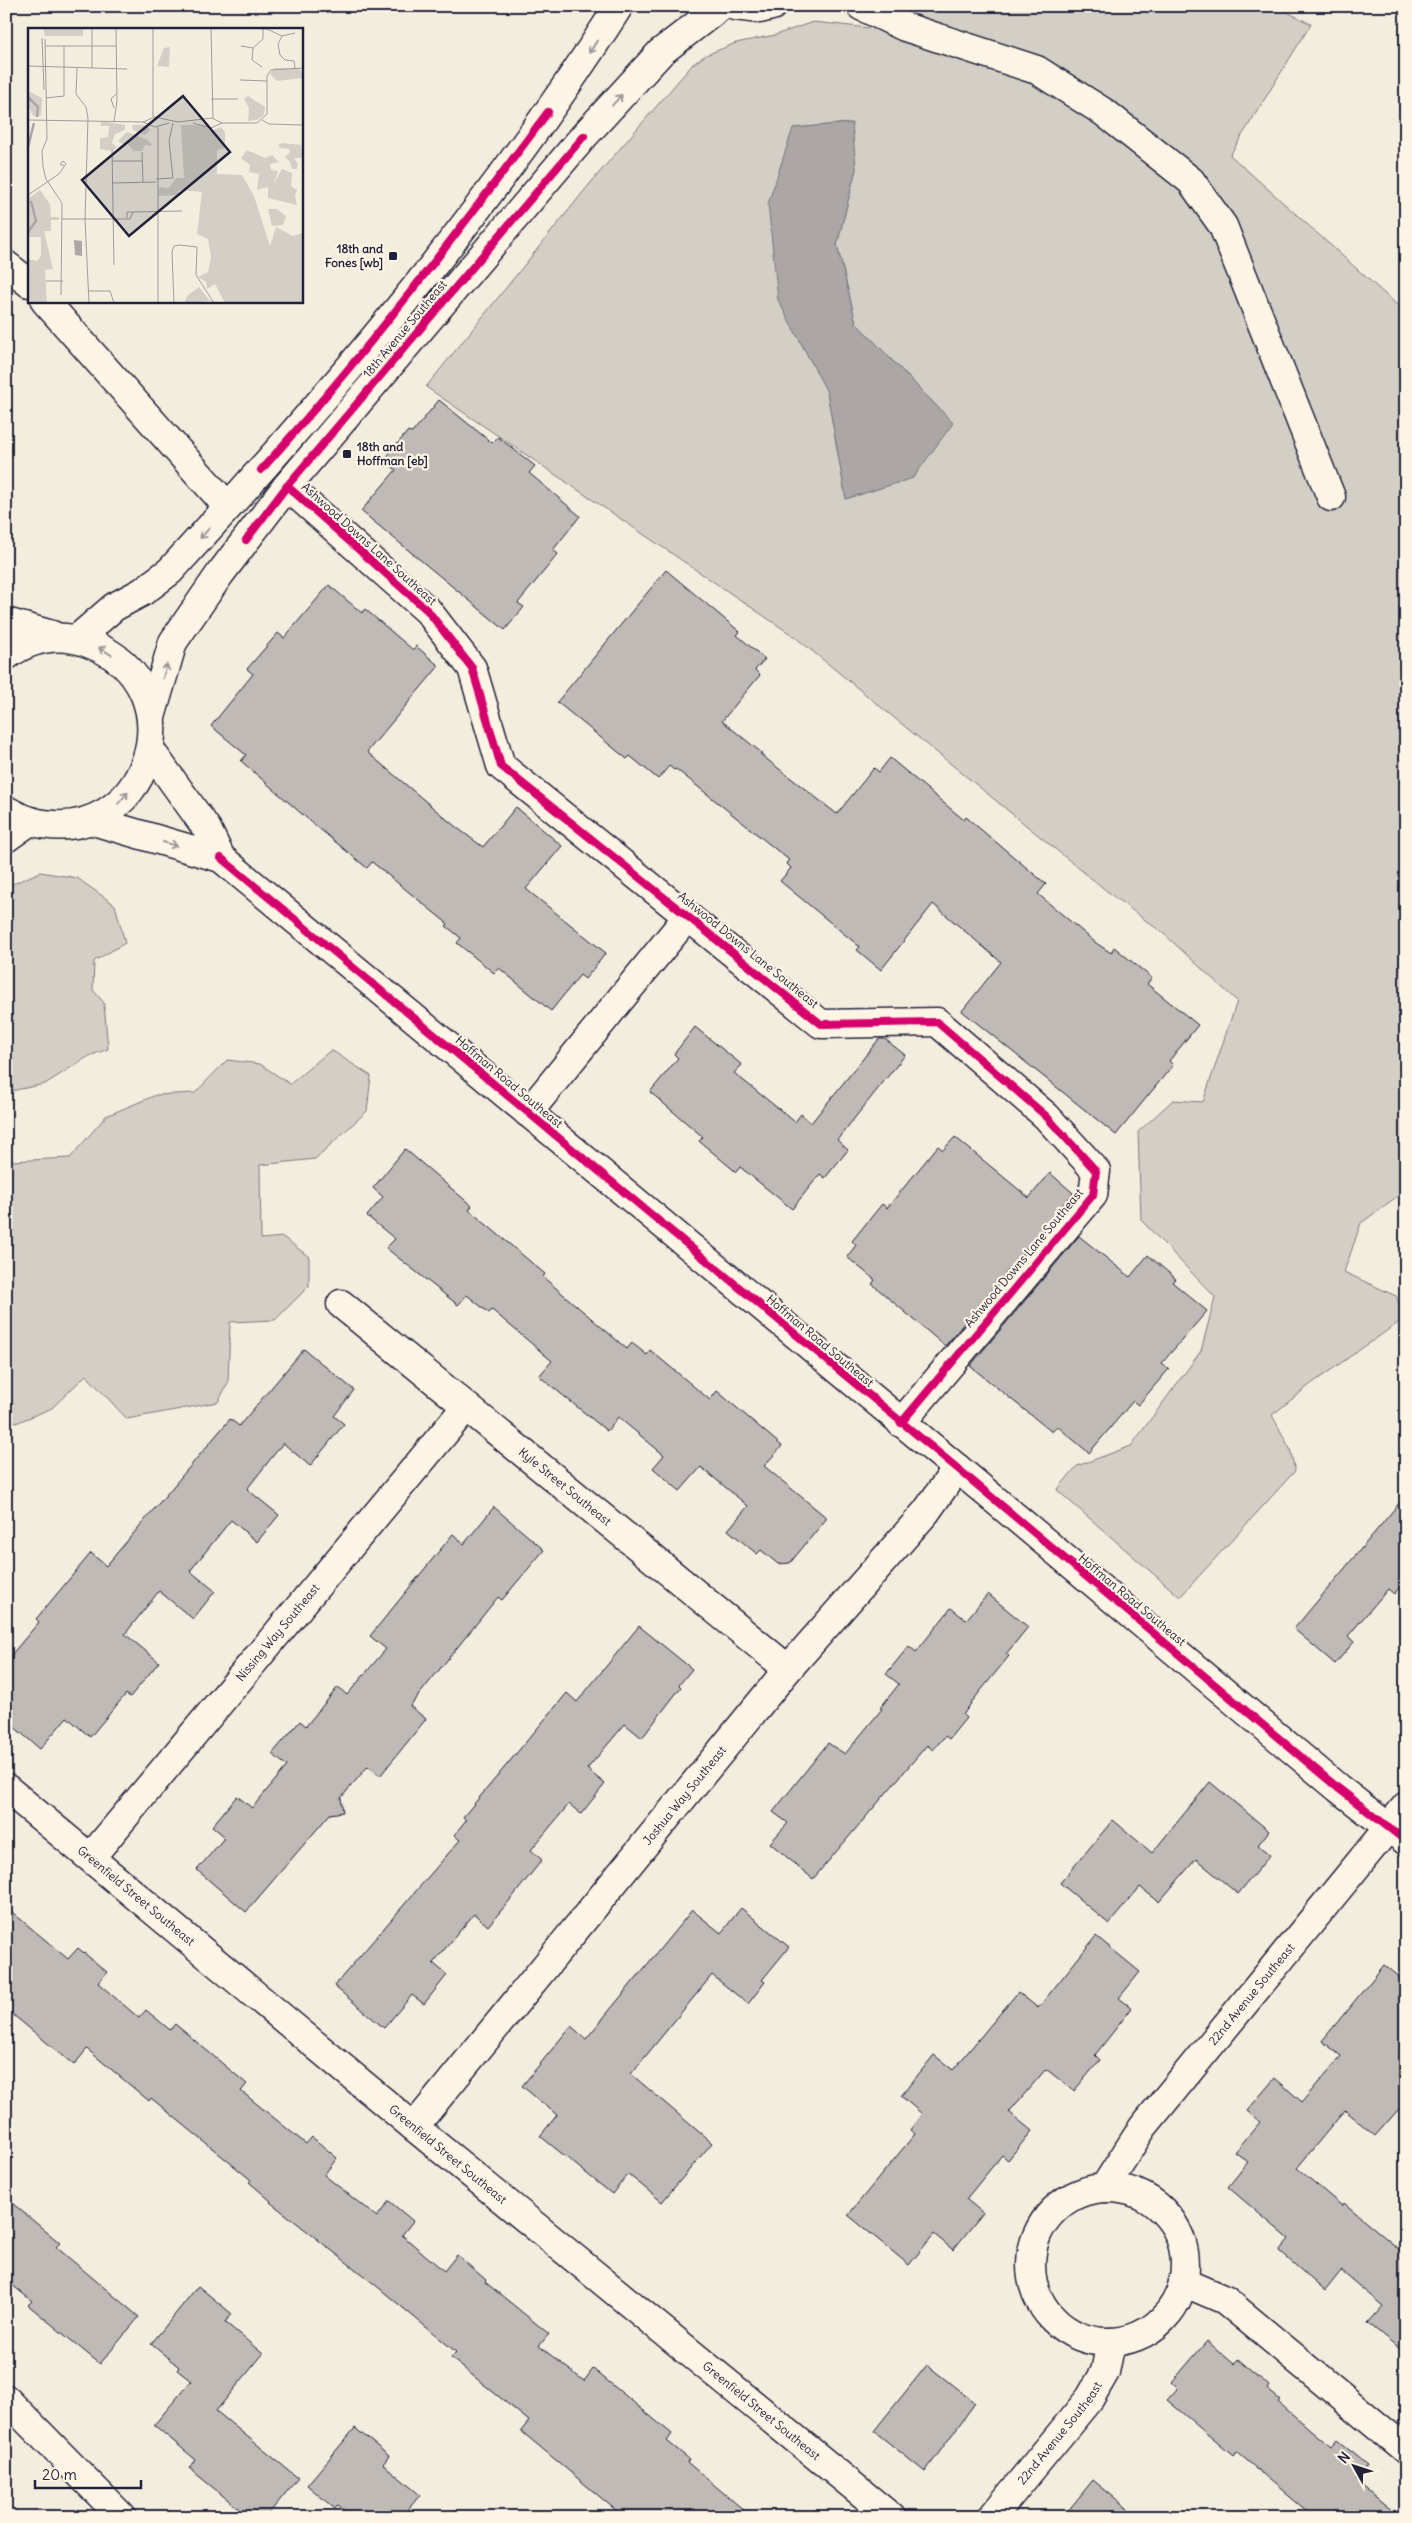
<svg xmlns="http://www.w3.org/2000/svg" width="1412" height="2523" font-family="Delius,sans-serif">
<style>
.green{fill:#d4cfc6;stroke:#7b7880;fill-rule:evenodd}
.water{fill:#aca7a6;stroke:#75727b}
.building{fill:#bfbab6;stroke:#22223b}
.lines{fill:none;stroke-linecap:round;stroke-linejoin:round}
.minor-casing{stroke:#22223b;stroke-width:31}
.minor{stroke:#fcf5e5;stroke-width:28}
.cycleway-casing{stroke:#fcf5e5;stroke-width:11}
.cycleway{stroke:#d6006c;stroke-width:8}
.oneway{stroke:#9a9698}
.poi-dot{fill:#22223b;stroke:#fcf5e5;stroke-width:2}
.labels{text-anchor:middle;stroke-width:4.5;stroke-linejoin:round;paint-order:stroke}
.poi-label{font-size:12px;font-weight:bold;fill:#22223b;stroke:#fcf5e5;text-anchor:end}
.street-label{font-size:12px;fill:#22223b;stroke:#fcf5e5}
.inset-river{fill:none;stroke:#aca7a6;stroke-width:2.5}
.inset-road{fill:none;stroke:#9f9c9d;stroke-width:1}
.view{fill:#22223b;fill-opacity:0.15;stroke:#22223b;stroke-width:2.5}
.inset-edge{fill:none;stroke:#22223b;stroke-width:2.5}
</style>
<rect width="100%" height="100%" fill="#f3edde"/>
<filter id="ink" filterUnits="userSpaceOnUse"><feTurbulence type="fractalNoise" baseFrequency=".02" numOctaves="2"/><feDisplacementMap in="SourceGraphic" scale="10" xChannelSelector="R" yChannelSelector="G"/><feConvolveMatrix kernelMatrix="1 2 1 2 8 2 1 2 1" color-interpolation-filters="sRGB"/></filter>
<g filter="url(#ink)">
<g class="green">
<path d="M877,6H1275L1311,24L1230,155L1406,313V1190L1361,1223L1344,1272L1396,1296L1405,1318L1311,1384L1272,1415L1290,1449L1295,1471L1180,1597L1057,1490L1077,1466L1131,1446L1201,1351L1215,1297L1141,1220L1138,1132L1173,1100L1203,1102L1237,1001L1164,934L1113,896L795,637L426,387L593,180L693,64L706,55L736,43L775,35L813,22L869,28ZM851,123L856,169L837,245L856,323L953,423L846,499L827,392L794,128Z"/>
<polygon points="40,872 77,878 115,905 125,943 94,961 93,990 104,1003 108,1049 89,1056 45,1084 6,1092 6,887"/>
<polygon points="331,1050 371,1076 367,1111 315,1159 260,1165 261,1239 283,1237 309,1257 309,1286 275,1320 230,1322 228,1383 218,1402 127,1419 86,1375 52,1408 16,1423 6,1415 6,1164 11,1161 70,1158 106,1116 156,1095 195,1093 227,1060 260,1064 290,1084"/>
</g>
<polygon class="water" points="852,123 856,169 837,245 856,323 953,423 913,478 846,499 827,392 778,300 768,204 793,128"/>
<g class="building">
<polygon points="439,400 492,443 498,437 535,466 529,473 580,516 553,550 558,554 518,603 524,607 505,630 361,511 396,470 384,460 408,431 412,433"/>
<polygon points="666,570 740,632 737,635 765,659 755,670 760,675 722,721 762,753 760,754 837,814 874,768 879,772 890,758 964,820 966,817 1046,884 1038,894 1096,943 1111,953 1114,947 1152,978 1147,984 1198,1025 1169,1061 1173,1065 1116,1135 962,1011 1001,962 933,904 881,970 857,950 860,947 780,881 791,868 786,863 789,860 676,769 674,770 669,766 658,779 630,756 627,759 557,702"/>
<polygon points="329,585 362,613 365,609 413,650 416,646 439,666 367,752 456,827 483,847 516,807 562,846 526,889 606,953 585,979 580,975 551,1011 499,968 494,973 457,943 461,938 446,926 448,924 372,862 367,868 310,821 241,761 246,755 211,726 253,674 247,669 278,633 284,638"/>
<polygon points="695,1027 742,1065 734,1073 795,1122 801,1114 811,1123 879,1039 885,1039 905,1055 837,1140 848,1150 825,1178 820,1174 792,1209 740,1167 736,1172 699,1141 703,1137 650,1092 678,1058 674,1054"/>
<polygon points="955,1137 1029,1198 1050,1173 1073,1193 945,1346 872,1284 875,1280 847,1257 856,1245 852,1241 882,1204 887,1208 938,1146 943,1150"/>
<polygon points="405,1149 472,1206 469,1210 545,1274 543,1277 627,1349 632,1343 647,1355 650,1350 710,1400 717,1391 782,1446 764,1466 827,1518 790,1563 778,1564 761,1550 757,1554 728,1530 748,1506 701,1467 680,1491 653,1468 664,1455 618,1417 607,1431 539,1376 552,1361 492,1310 489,1313 467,1295 458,1305 386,1248 395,1239 367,1216 383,1197 373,1188"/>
<polygon points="1079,1236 1130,1277 1148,1255 1176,1279 1172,1282 1207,1311 1162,1363 1169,1369 1138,1405 1133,1401 1089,1453 1057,1426 1052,1432 970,1366"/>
<polygon points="304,1349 354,1390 334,1416 344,1424 310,1466 283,1443 247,1489 279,1515 257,1542 231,1520 190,1571 215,1591 193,1619 159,1591 125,1634 159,1662 130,1697 126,1694 90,1737 67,1717 40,1749 6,1720 6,1661 39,1622 36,1619 91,1553 106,1566 230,1419 239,1426"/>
<polygon points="1406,1495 1406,1579 1394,1594 1388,1589 1348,1636 1354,1642 1335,1664 1294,1629"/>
<polygon points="494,1507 544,1550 502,1600 498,1597 410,1706 426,1719 380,1776 368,1766 341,1798 343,1812 330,1814 246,1912 197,1870 225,1837 212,1826 237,1796 252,1808 287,1766 272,1754 300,1721 306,1726 338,1687 347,1695 386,1649 370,1636 453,1534 464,1544"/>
<polygon points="988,1594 1028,1627 1006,1654 1009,1656 974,1699 963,1715 966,1718 949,1739 945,1736 933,1750 927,1745 813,1879 770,1843 788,1823 773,1812 828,1743 845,1754 882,1709 880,1708 899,1684 886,1674 909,1646 916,1652 951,1608 966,1620"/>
<polygon points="639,1626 692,1669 679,1685 681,1687 642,1738 625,1724 587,1769 605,1784 581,1814 569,1804 531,1850 542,1860 511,1899 488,1926 474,1914 433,1963 447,1975 424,2004 412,1995 384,2028 334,1986 460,1840 454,1835 466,1820 463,1817 567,1693 577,1702"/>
<polygon points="1210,1782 1269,1831 1258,1845 1270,1855 1238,1894 1196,1859 1159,1902 1140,1887 1109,1924 1060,1883 1113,1820 1152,1853"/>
<polygon points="6,1907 68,1959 78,1948 107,1972 98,1983 139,2018 146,2010 170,2030 175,2024 247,2084 241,2091 306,2144 312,2137 337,2158 324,2175 377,2217 389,2201 413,2221 402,2235 444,2271 457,2255 486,2280 485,2282 549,2334 539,2346 584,2381 593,2369 672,2434 667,2441 689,2459 687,2462 752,2517 624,2517 521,2431 529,2421 451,2358 456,2352 373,2283 270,2202 271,2201 249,2182 251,2180 151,2098 149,2101 87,2049 74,2065 6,2009"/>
<polygon points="741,1908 789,1947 762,1980 765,1982 748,2004 712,1975 631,2074 712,2143 662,2202 628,2174 612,2194 540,2136 557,2115 522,2086 571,2026 586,2039 692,1910 721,1933"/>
<polygon points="1096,1936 1140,1972 1119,1998 1132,2008 1095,2055 1100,2060 1074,2091 1046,2069 1009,2112 1032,2131 1008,2160 1002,2155 966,2199 983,2213 953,2250 934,2234 909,2265 848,2215 915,2134 910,2130 922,2114 901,2096 934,2055 953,2070 1018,1992 1038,2008"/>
<polygon points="1384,1965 1406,1983 1406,2101 1375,2136 1345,2110 1297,2168 1342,2206 1344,2203 1406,2255 1406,2354 1368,2323 1383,2306 1341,2271 1325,2291 1279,2251 1289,2239 1228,2187 1248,2162 1235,2152 1260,2122 1247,2111 1275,2078 1302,2102 1341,2056 1322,2041"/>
<polygon points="6,2198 60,2243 56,2247 139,2317 100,2364 28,2305 32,2301 6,2280"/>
<polygon points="198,2286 232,2314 225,2322 263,2354 216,2411 298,2478 266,2517 249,2517 189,2468 196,2460 154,2425 191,2381 177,2370 179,2367 151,2344"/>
<polygon points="1207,2341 1234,2364 1238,2359 1269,2386 1267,2389 1280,2400 1278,2402 1331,2447 1337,2440 1368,2465 1355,2480 1400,2517 1314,2517 1237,2452 1233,2456 1167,2400 1178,2388 1172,2382"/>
<polygon points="927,2365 975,2403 925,2472 874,2431"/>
<polygon points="355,2428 389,2456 383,2464 420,2495 402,2517 352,2517 338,2505 335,2509 307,2485"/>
<polygon points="1093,2480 1138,2517 1063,2517"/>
</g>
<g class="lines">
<defs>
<g id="minor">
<polyline points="735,6 760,9 772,6"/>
<polyline points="861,6 905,27 1037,70 1105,113 1191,181 1223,226 1331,497"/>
<polyline points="6,265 29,283"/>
<polyline points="45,301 228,507"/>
<polyline points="287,486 428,611 472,668 501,766 821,1024 937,1022 1046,1116 1096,1171 1093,1195 901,1423"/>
<polyline points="6,622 52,635"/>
<path d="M77,639L114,607L142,592L170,571C332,394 490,209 619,6"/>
<path d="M6,656C31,638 58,632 88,643C204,686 146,854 30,821C22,819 14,814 6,810"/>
<polyline points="151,717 173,642 220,574 287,486 584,136 661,52 721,6"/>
<polyline points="151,751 207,829 221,858"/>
<polyline points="90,820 221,858 957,1468 1338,1788 1406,1841"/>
<polyline points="6,838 30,821"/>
<polyline points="528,1113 688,916"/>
<path id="s1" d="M341,1304L788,1669"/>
<path id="s2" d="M6,1788L414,2127L891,2517"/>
<path id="s3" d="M91,1857L466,1407"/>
<path id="s4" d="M414,2127L788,1669L926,1512L957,1468"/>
<circle cx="1108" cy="2265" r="77"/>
<path id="s5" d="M1104,2188L1143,2127L1406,1806"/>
<polyline points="1183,2282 1225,2300 1406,2450"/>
<polyline points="6,2399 122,2517"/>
<path id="s6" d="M992,2517L1090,2398L1105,2372L1111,2342"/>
</g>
</defs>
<use href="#minor" class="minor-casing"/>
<use href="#minor" class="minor"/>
<defs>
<g id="cycleway">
<path d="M261,470C364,356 456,235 548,112"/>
<polyline points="287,486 428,611 472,668 501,766 821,1024 937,1022 1046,1116 1096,1171 1093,1195 901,1423"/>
<polyline points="246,540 287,486 584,136"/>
<polyline points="221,858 957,1468 1338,1788 1406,1841"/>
</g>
</defs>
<use href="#cycleway" class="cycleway-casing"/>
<use href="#cycleway" class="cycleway"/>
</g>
<defs><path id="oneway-shaft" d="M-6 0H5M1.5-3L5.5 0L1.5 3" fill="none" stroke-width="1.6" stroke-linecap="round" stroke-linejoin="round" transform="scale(1.25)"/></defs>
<g class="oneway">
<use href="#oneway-shaft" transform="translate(593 47) rotate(122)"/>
<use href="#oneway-shaft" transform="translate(617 100) rotate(-48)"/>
<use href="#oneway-shaft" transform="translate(205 533) rotate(132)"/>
<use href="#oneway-shaft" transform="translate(105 651) rotate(-149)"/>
<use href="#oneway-shaft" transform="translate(165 671) rotate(-74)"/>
<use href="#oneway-shaft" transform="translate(123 798) rotate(-49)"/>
<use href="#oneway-shaft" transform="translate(170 844) rotate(16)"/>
</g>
</g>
<g class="poi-dot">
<rect x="388" y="251" width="10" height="10" rx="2.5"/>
<rect x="342" y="449" width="10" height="10" rx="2.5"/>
</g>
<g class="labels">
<g class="poi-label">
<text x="383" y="253">18th and<tspan x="383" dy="14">Fones [wb]</tspan></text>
<text x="357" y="451" text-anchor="start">18th and<tspan x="357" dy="14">Hoffman [eb]</tspan></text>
</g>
<g class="street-label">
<text transform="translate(405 329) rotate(-50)" y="4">18th Avenue Southeast</text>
<text transform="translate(369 544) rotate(42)" y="4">Ashwood Downs Lane Southeast</text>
<text transform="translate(748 950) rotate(39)" y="4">Ashwood Downs Lane Southeast</text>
<text transform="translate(509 1082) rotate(40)" y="4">Hoffman Road Southeast</text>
<text transform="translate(1024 1258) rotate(-50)" y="4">Ashwood Downs Lane Southeast</text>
<text transform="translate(820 1341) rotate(40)" y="4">Hoffman Road Southeast</text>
<text dy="4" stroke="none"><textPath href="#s1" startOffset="289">Kyle Street Southeast</textPath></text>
<text transform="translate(1132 1600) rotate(40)" y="4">Hoffman Road Southeast</text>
<text dy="4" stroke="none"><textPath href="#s3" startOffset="292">Nissing Way Southeast</textPath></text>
<text dy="4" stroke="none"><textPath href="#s4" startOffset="428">Joshua Way Southeast</textPath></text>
<text dy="4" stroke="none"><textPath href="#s2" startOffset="169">Greenfield Street Southeast</textPath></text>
<text dy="4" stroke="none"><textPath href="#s5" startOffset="244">22nd Avenue Southeast</textPath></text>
<text dy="4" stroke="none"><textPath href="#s2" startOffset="574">Greenfield Street Southeast</textPath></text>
<text dy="4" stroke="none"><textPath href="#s2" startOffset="979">Greenfield Street Southeast</textPath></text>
<text dy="4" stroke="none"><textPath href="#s6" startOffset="108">22nd Avenue Southeast</textPath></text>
</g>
</g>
<g transform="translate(28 28)">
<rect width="275" height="275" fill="#f3edde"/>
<path d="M15,0H55V8H17ZM142,19L141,39L129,38L136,20ZM246,40H272L275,50L249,53L242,46ZM0,63L14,70L13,88H5L0,77ZM220,68L237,79L236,87L229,92L220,93L221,80L216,71ZM73,93L97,97V102L87,106L84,115L89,119L85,123L72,121V110L80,109L81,100V98H73ZM104,97H119L122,102L117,107L105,102ZM153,97H175L183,103L193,99L197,104V120L189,122V146L214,147L226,168L242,218L248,199L265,208L275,205V275H197L187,256L179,261L178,254L170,249L180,244L183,229L180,211L169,206L174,164L151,162L149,167L130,168L131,159L141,160L148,150H156ZM99,104L120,112L124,118L117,117L114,123H106L98,114L96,117L90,113ZM254,115L273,117L275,130H266L270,136L269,141H264L262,134L257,129L262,124L261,121L252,120L250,117ZM219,122L237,130L244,127L251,134L242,136L243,142L250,143L246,155L254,141L264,145L263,158L269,162L267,168L269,177L240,170V159L229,162L231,146L221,144L222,137L213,130ZM12,162L22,176L23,189H31V192H23V203H16L25,241L17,242L19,275H0V231L9,233L13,228V209H0V171ZM240,181H249L258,188L255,197L244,198ZM171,259L182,273L156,275L159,268Z" fill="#d4cfc6"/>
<path d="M46,212L54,213V228L47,227Z" fill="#aca7a6"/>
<path class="inset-river" d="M0,69L10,79L9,89M0,119L6,95M0,204L8,193L3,173"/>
<path class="inset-road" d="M64,0V40M183,0L185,90M219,0L239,1L254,8M267,5L254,8L250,16L252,27L257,32L266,33L267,40M14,10L16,62M17,11L19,111L14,123L15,139L18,151L34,175L33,267M17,18H88M213,18L225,20L235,11V0M225,20L224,32L234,39M0,38L99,41M49,40L48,66L58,79L60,90L57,191L61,275M212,52L239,53M18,70L36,68V18M183,71H210M86,80L83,71L88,66M125,89V0M0,92L115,94L127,99L141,95M234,92L241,96L275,97M86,93L89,73L88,0M115,94L127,89L150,94L184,90L194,95H229L239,86V48L243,42L275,40M165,95L183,100L194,95M84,122L86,237M114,124L115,154M84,133H114M128,151L145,150L141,113L145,95M84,155L128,154M0,167L31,146L38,136L35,133L32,136L36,138M105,184L154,183M34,191H102L105,184H99V190M18,253H35M61,263H82L86,275M130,275V99M146,275L144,224L146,218L152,217L169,219L168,247L186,275"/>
<path class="view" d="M155,68L202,124L101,208L54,152Z"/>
<rect width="275" height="275" class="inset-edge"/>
</g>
<rect width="1412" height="2523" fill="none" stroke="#fcf5e5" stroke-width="25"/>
<rect x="12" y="12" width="1387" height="2498" fill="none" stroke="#22223b" stroke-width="2" filter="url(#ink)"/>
<g transform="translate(1354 2466) rotate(310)" stroke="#fcf5e5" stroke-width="4" paint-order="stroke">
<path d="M0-4L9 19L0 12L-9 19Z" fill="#22223b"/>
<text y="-8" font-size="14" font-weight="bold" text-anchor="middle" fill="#22223b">N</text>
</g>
<path d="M35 2480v8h106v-8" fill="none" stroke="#22223b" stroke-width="2.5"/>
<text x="42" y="2480" font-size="15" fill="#22223b" stroke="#fcf5e5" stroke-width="4" paint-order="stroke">20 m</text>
</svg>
